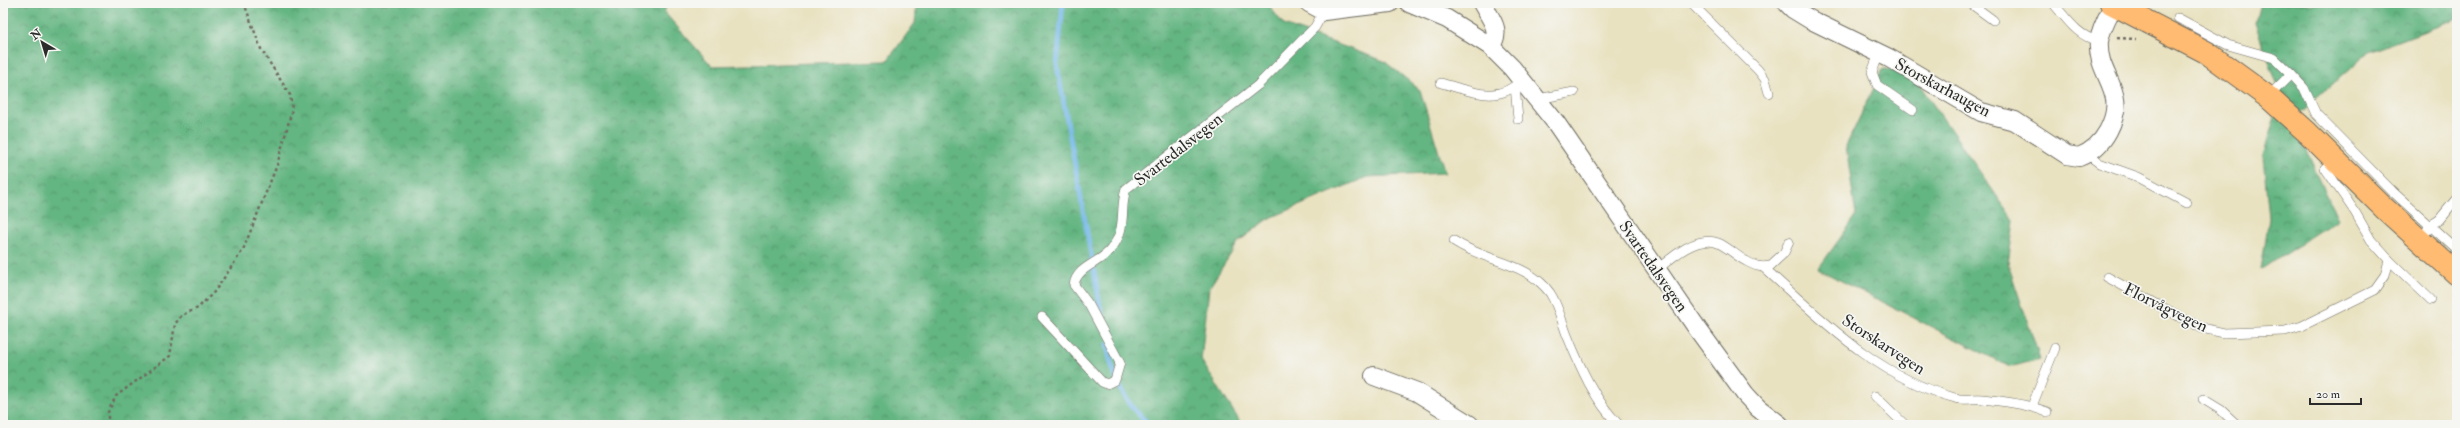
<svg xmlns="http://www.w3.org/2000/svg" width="2460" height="428" font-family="'IM FELL Double Pica',serif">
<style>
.forest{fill:url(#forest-crowns);stroke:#477056}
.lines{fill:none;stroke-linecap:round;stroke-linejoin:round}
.stream{stroke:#73b7e9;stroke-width:5}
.lane-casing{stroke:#6e6b60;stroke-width:10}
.street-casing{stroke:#6e6b60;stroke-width:20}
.primary-casing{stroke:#6e6b60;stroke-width:24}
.path{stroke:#6e6b60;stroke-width:2.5;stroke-dasharray:3 3;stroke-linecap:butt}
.lane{stroke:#fff;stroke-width:9}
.street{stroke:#fff;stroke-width:18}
.primary{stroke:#ffbb71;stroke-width:22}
.labels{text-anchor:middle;stroke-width:3.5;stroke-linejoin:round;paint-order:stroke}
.street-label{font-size:17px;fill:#2b2b2b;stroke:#f6f6f2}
</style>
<defs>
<pattern id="forest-crowns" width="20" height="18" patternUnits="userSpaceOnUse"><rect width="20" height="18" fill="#63b581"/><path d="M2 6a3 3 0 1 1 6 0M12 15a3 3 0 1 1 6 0" fill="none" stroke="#52936a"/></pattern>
</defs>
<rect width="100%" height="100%" fill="#f6f6f2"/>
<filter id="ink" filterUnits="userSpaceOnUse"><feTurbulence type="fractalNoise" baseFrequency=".025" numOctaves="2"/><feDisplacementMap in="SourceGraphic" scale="8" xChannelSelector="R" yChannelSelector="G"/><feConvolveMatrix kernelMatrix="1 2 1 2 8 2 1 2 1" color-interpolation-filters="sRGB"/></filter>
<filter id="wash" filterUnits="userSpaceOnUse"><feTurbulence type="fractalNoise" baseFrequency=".012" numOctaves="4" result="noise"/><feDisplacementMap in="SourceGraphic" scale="16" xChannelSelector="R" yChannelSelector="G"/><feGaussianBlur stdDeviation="0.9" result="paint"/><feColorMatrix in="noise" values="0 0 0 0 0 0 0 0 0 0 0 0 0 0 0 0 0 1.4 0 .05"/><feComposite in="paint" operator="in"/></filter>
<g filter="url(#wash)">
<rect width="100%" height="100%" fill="#e9e2c1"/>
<g class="forest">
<polygon points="3,3 668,3 664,12 712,66 887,61 915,23 917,3 1267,3 1284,25 1384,61 1420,90 1445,173 1367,177 1270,218 1239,241 1209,288 1201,360 1242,425 3,425"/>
<polygon points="2260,3 2457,3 2457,19 2369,52 2292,120 2338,219 2261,270 2269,218 2263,156 2281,96 2255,23"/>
<polygon points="1883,69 1910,71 2014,221 2008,264 2040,359 2010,367 1818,269 1856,216 1846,146"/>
</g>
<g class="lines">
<g class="stream">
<polyline points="1063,3 1057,65 1104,327"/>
<path d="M1107,345C1112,375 1125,407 1151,425"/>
</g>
</g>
</g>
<g filter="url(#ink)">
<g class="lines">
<defs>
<g id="lane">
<polyline points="1691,3 1758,70 1765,79 1769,93"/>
<polyline points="1970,3 1993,20"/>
<path d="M2053,3C2067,19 2078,37 2099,41"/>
<polyline points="2178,18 2228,45 2274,58 2291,74"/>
<polyline points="1879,54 1872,72 1877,85 1913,110"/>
<path d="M1441,83C1471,91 1497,105 1522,80"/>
<polyline points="1515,86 1518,119"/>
<polyline points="2268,97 2291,74 2304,88 2316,114 2392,191 2457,250"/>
<polyline points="1538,99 1574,92"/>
<polyline points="2087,154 2099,163 2138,177 2187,203"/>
<polyline points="2325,168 2355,212 2371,240 2389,260 2431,300"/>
<polyline points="2427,231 2429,226 2439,220 2457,198"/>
<path d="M1454,241C1485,262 1528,262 1550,293C1558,305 1562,322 1567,335C1580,367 1595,401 1619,425"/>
<path d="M1763,267C1821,319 1877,377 1955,398C1963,401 1973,398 1982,399C2004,401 2027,404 2047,412"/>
<path d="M1658,269C1672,257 1697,235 1718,243C1728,247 1736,256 1746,261C1755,266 1760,268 1770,266L1784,253L1789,242"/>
<polyline points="2107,277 2182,318 2202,328 2224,333 2285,331 2302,326 2375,290 2385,276 2389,260"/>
<path d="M1042,317L1102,382L1107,384L1115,380L1120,363L1089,305L1074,285C1077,266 1101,263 1111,249C1128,227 1119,211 1126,189L1258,85L1315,27L1324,11"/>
<polyline points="1875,396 1905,425"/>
<polyline points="2203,399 2221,410 2237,425"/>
<polyline points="2032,406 2055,348"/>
</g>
<g id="street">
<polyline points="1309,3 1324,11 1390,3"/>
<polyline points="1409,3 1447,19 1490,46 1512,68 1556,123 1699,331 1745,394 1758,408 1780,425"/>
<path d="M1482,3C1490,18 1503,31 1490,46"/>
<path d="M1787,3L1793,9L1811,20L1889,58L1981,112L2015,121L2067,155L2079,157C2092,152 2101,144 2108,131C2130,90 2096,77 2099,41C2101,28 2108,16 2114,4"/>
<polyline points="1374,376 1417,392 1470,425"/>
</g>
<polyline id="primary" points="2111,3 2206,52 2268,97 2308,133 2384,208 2457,274"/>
</defs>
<use href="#lane" class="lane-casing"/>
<use href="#street" class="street-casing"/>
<use href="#primary" class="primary-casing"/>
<g class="path">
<polyline points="2117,38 2136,39"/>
<polyline points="108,425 108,412 116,396 170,356 175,324 182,315 198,308 215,291 243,250 277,165 292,110 290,95 261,49 244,3"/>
</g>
<use href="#lane" class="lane"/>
<use href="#street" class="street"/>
<use href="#primary" class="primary"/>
</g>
</g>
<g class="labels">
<g class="street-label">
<text transform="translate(1943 87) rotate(28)" y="6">Storskarhaugen</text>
<text transform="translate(1178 149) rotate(-38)" y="6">Svartedalsvegen</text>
<text transform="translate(1654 266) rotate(55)" y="6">Svartedalsvegen</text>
<text transform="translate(2166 307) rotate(26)" y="6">Florvågvegen</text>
<text transform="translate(1884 344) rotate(33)" y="6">Storskarvegen</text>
</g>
</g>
<rect width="2460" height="428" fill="none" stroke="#f6f6f2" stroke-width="16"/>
<g transform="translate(42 42) rotate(322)" stroke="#f6f6f2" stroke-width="3" paint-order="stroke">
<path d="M0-3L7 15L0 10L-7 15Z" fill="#2b2b2b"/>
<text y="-6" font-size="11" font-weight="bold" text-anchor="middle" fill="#2b2b2b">N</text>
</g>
<path d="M2310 398v6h51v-6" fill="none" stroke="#2b2b2b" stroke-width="2"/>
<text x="2316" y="398" font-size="12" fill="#2b2b2b" stroke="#f6f6f2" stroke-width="3" paint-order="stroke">20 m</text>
</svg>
